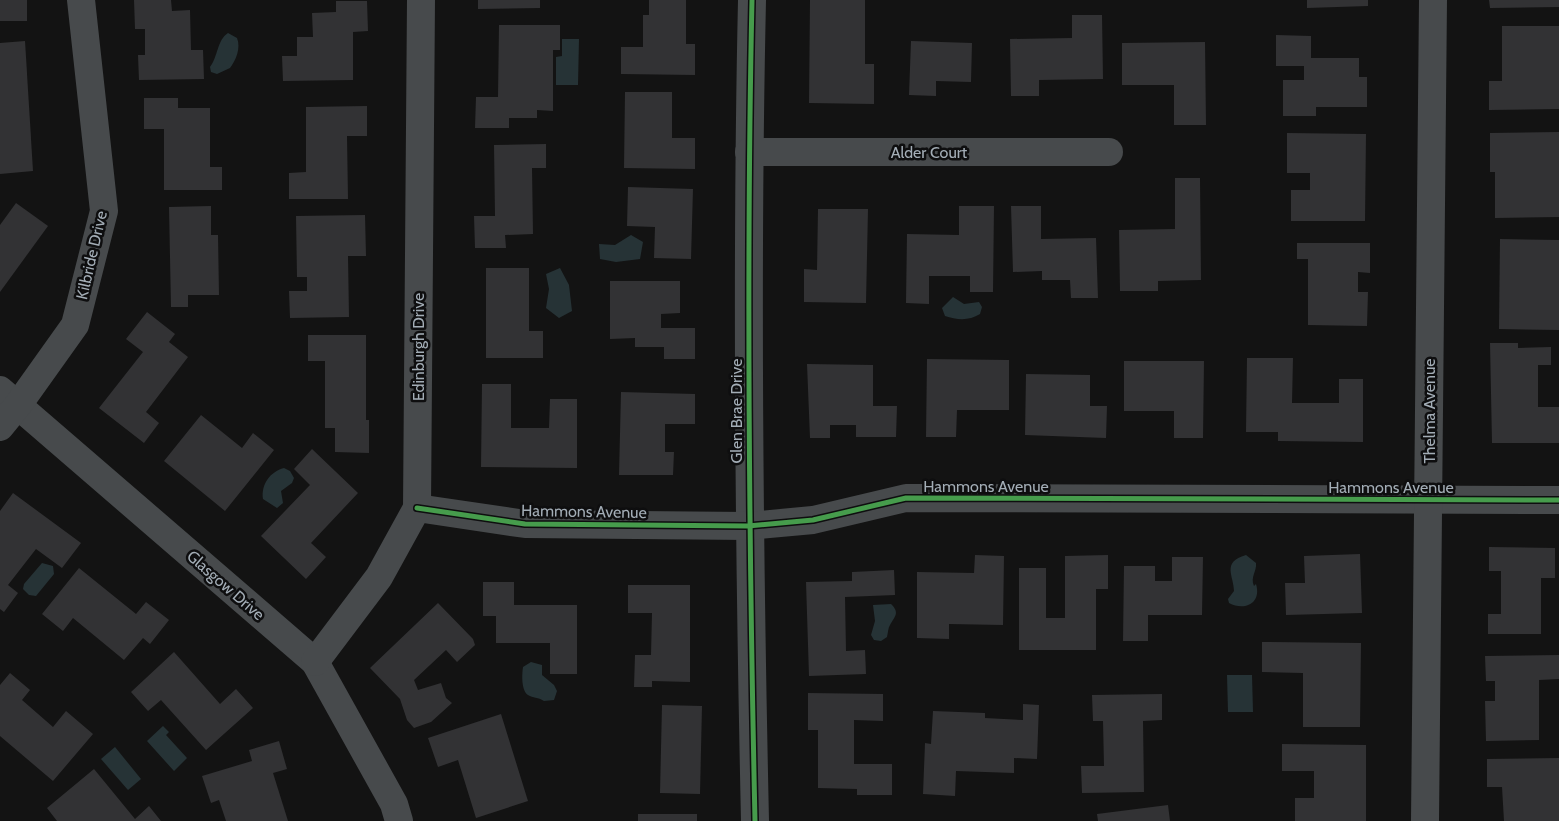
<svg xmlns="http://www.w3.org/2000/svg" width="1559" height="821" font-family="Cabin,sans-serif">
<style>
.water{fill:#263336}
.building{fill:#323234}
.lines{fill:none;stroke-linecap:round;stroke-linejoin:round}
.minor{stroke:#474a4c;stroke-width:28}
.cycleway-casing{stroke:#0e0e0f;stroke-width:8}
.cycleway{stroke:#469c4c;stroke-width:5}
.labels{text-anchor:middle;stroke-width:5;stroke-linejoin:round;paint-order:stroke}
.street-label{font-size:16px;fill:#a3adb6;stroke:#0e0e0f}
</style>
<rect width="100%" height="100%" fill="#131313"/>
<g class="water">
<path d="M228,33L237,38C241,48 236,60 230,68L217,74L211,72L210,67C218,57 217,40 228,33Z"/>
<polygon points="562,39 579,39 578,85 556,85 556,57 562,56"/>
<polygon points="631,235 643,242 640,259 616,262 600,259 599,244 615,245"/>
<polygon points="560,268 569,285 572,311 559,318 546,308 549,289 546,274"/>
<path d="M953,297L964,304L979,302L982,307L980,314C969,321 957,320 945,316L942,308Z"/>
<path d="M284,468L290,471L294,478L292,483L281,491L283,503L277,508L263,499C261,484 270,472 284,468Z"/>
<path d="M1246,555L1256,563C1257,571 1250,577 1254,586L1256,584C1262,604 1244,611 1229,603L1228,599L1234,591C1234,576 1221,562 1246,555Z"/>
<polygon points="42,563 53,566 54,574 36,596 29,595 23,589 24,584"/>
<path d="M891,604C900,613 895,616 890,625C888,628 888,633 887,637L881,641L874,640L871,635L875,621L873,605Z"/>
<path d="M531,662L542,665V675L554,685L557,691L554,700L544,701C538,697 533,698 528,695C521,690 522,674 523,667Z"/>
<polygon points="1227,675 1252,675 1253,712 1228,712"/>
<polygon points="163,726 169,732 166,735 187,758 174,771 147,741"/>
<polygon points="115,747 141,779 128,790 101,759"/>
</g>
<g class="building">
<rect x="0" y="0" width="27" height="21"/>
<polygon points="134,0 171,0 172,11 190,10 191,50 203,50 204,79 139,80 138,55 145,55 145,29 135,29"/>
<polygon points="478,0 540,0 540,8 478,9"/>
<polygon points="649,0 686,0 686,44 695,44 695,75 621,74 621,47 643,47 643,15 649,15"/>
<polygon points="810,0 865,0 865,64 874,64 874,104 809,103"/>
<polygon points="1307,0 1368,0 1368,6 1307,8"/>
<polygon points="1489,0 1559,0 1559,7 1490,8"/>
<polygon points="336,1 367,1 368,31 353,32 353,80 283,81 282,56 297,56 297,37 313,37 312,13 336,12"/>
<polygon points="1072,15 1102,15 1103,79 1039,80 1039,96 1011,96 1010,39 1072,38"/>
<polygon points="499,25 560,25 560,50 553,50 553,111 537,110 537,118 509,118 509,128 475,128 476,97 498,97"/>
<polygon points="1502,26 1559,26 1559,109 1489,110 1489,81 1502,81"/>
<polygon points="1276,35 1311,36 1311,58 1359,58 1359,77 1367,77 1367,107 1316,107 1316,116 1283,116 1283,80 1304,80 1304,66 1276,66"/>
<polygon points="25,41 33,171 0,174 0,43"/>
<polygon points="911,41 972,43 971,82 936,81 936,96 909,95"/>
<polygon points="1205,42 1206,125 1174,125 1174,85 1122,85 1122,43"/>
<polygon points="625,92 672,92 672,138 695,138 695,169 624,168"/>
<polygon points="144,98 178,98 178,108 210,108 210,167 222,167 222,190 164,190 164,129 144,129"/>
<polygon points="367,106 367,136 347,136 348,199 289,199 289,173 306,172 306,107"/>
<polygon points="1559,132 1559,217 1495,218 1495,172 1490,172 1490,133"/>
<polygon points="1287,133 1366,134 1365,221 1291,221 1291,190 1310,190 1310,173 1287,173"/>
<polygon points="546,144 546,168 532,168 533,234 505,235 506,248 475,248 474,216 495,216 494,145"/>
<polygon points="1175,178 1200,178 1201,280 1158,281 1158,291 1120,291 1119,230 1175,229"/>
<polygon points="628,187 693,189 691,259 654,258 655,227 627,226"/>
<polygon points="16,203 48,226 0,292 0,225"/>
<polygon points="211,206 211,235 218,235 219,295 188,295 188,307 171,307 169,207"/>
<polygon points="959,206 994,206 993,292 970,292 970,276 929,276 929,304 906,303 907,234 959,235"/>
<polygon points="1011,206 1041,206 1041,239 1096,238 1098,298 1071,298 1070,280 1042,280 1042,271 1013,272"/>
<polygon points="818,209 868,209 866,303 804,302 804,269 817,270"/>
<polygon points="365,215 366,256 348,256 349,317 290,318 289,291 307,291 307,277 297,277 296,216"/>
<polygon points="1500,239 1559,240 1559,330 1499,329"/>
<polygon points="1297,243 1370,243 1370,273 1358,272 1358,292 1368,292 1367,326 1308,325 1308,259 1297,259"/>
<polygon points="486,268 529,268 529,331 543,331 543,358 486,358"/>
<polygon points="610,281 680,281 680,313 661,314 661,328 695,328 695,359 664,359 664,347 635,347 635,338 610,339"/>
<polygon points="147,312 175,334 169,342 188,357 146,412 159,423 144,443 99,408 143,352 126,339"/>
<polygon points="308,335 366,335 366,420 369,420 369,453 335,452 335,428 325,428 325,361 308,361"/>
<polygon points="1490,343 1518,343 1518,348 1551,347 1551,365 1538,365 1538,407 1559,407 1559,443 1492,443"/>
<polygon points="1247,358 1293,358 1292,403 1339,403 1339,379 1363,379 1363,442 1278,441 1278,432 1246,432"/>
<polygon points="927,359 1009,360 1009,410 957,410 956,437 926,437"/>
<polygon points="1124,361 1204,361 1203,438 1174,438 1174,411 1124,411"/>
<polygon points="807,364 873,365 873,406 897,406 896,437 856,437 856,425 830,425 830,438 810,438"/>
<polygon points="1026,374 1090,375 1090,406 1107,406 1106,438 1025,435"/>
<polygon points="482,384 511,384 511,428 549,428 550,399 577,399 577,468 481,467"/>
<polygon points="621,392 695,394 695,424 665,424 665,452 674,452 673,475 619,475"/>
<polygon points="201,415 242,448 253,433 274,450 225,511 164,461"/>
<polygon points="312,449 358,493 311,543 326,557 306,579 261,536 310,485 294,469"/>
<polygon points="13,493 81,543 62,568 36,549 8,585 18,593 4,612 0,609 0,511"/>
<polygon points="1489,547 1555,548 1555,578 1541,578 1541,634 1488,634 1488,614 1501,614 1501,571 1489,571"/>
<polygon points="1360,554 1362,613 1286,615 1285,583 1305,583 1304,556"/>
<polygon points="975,555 1004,556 1003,625 949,624 949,639 917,638 917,572 974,573"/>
<polygon points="1108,555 1108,589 1096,589 1096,650 1019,650 1019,568 1046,568 1046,618 1065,618 1065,556"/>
<polygon points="1172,557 1203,557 1202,615 1148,615 1148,641 1123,641 1124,566 1155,566 1155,581 1172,581"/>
<polygon points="79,568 136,614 146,602 169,620 150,644 143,638 124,660 73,618 63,631 42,614"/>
<polygon points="894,570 895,595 845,597 846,651 865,650 866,674 809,676 806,582 852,581 852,572"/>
<polygon points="483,582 514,582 514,605 577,605 577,674 550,674 550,643 496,643 496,616 483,616"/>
<polygon points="628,585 690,585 690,682 652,681 652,687 634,687 635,655 651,655 652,613 628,613"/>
<polygon points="438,603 473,639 475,645 457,662 446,650 414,680 418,690 441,683 446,698 452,703 431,722 414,728 407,720 400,699 370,668"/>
<polygon points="1262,642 1361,643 1360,727 1303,727 1303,673 1262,672"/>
<polygon points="174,652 220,704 236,689 253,708 206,750 161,700 148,711 131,692"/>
<polygon points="1559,655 1559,679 1539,680 1539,740 1486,741 1485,701 1495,701 1495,681 1486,681 1485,656"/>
<polygon points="10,673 30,690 22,700 53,727 66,711 93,734 53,781 0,736 0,685"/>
<polygon points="808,693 883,694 883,721 854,720 854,764 892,764 892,795 857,795 857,789 818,788 818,730 808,730"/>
<polygon points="1162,694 1162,720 1143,721 1144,792 1082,793 1081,766 1104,766 1103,721 1093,721 1092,695"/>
<polygon points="1023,704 1039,705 1037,759 1014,758 1014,773 956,771 955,796 923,794 925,743 931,744 933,711 985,713 985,718 1023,720"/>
<polygon points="662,705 702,706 700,794 660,793"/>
<polygon points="501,714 528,801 476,818 458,760 438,767 428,738"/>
<polygon points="279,741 287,769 273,773 288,821 226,821 219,800 211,803 202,776 252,761 249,750"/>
<polygon points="1282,744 1366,745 1366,821 1295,821 1295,798 1314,798 1314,771 1282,771"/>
<polygon points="1559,758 1559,821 1504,821 1502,787 1487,787 1487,759"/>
<polygon points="94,769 135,819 149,806 161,821 57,821 47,808"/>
<polygon points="1168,805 1170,821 1098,821 1097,814"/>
<rect x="638" y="814" width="59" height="7"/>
</g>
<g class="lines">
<g class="minor">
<path d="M752,0C746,274 749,547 755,821"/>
<polyline points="749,152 1109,152"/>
<polyline points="0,390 315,662 394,804 399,821"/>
<polyline points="0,427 18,405 75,325 104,211 81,0"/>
<polyline points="417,508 525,524 748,526 813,520 906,498 1559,500"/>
<polyline points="315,662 379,577 417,508 421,0"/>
<polyline points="1425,821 1433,0"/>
</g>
<defs>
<g id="cycleway">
<path d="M752,0C746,274 749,547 755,821"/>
<polyline points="417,508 525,524 748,526 813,520 906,498 1559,500"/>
</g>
</defs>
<use href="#cycleway" class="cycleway-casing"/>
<use href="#cycleway" class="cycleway"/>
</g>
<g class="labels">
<g class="street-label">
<text x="929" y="158">Alder Court</text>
<text transform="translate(91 255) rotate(-77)" y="6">Kilbride Drive</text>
<text transform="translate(418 347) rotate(-90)" y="6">Edinburgh Drive</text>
<text transform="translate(736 411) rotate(-90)" y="6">Glen Brae Drive</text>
<text transform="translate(1429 411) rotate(-90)" y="6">Thelma Avenue</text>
<text x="986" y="492">Hammons Avenue</text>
<text x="1391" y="493">Hammons Avenue</text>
<text transform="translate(584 511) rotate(1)" y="6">Hammons Avenue</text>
<text transform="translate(226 585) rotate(41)" y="6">Glasgow Drive</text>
</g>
</g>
</svg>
